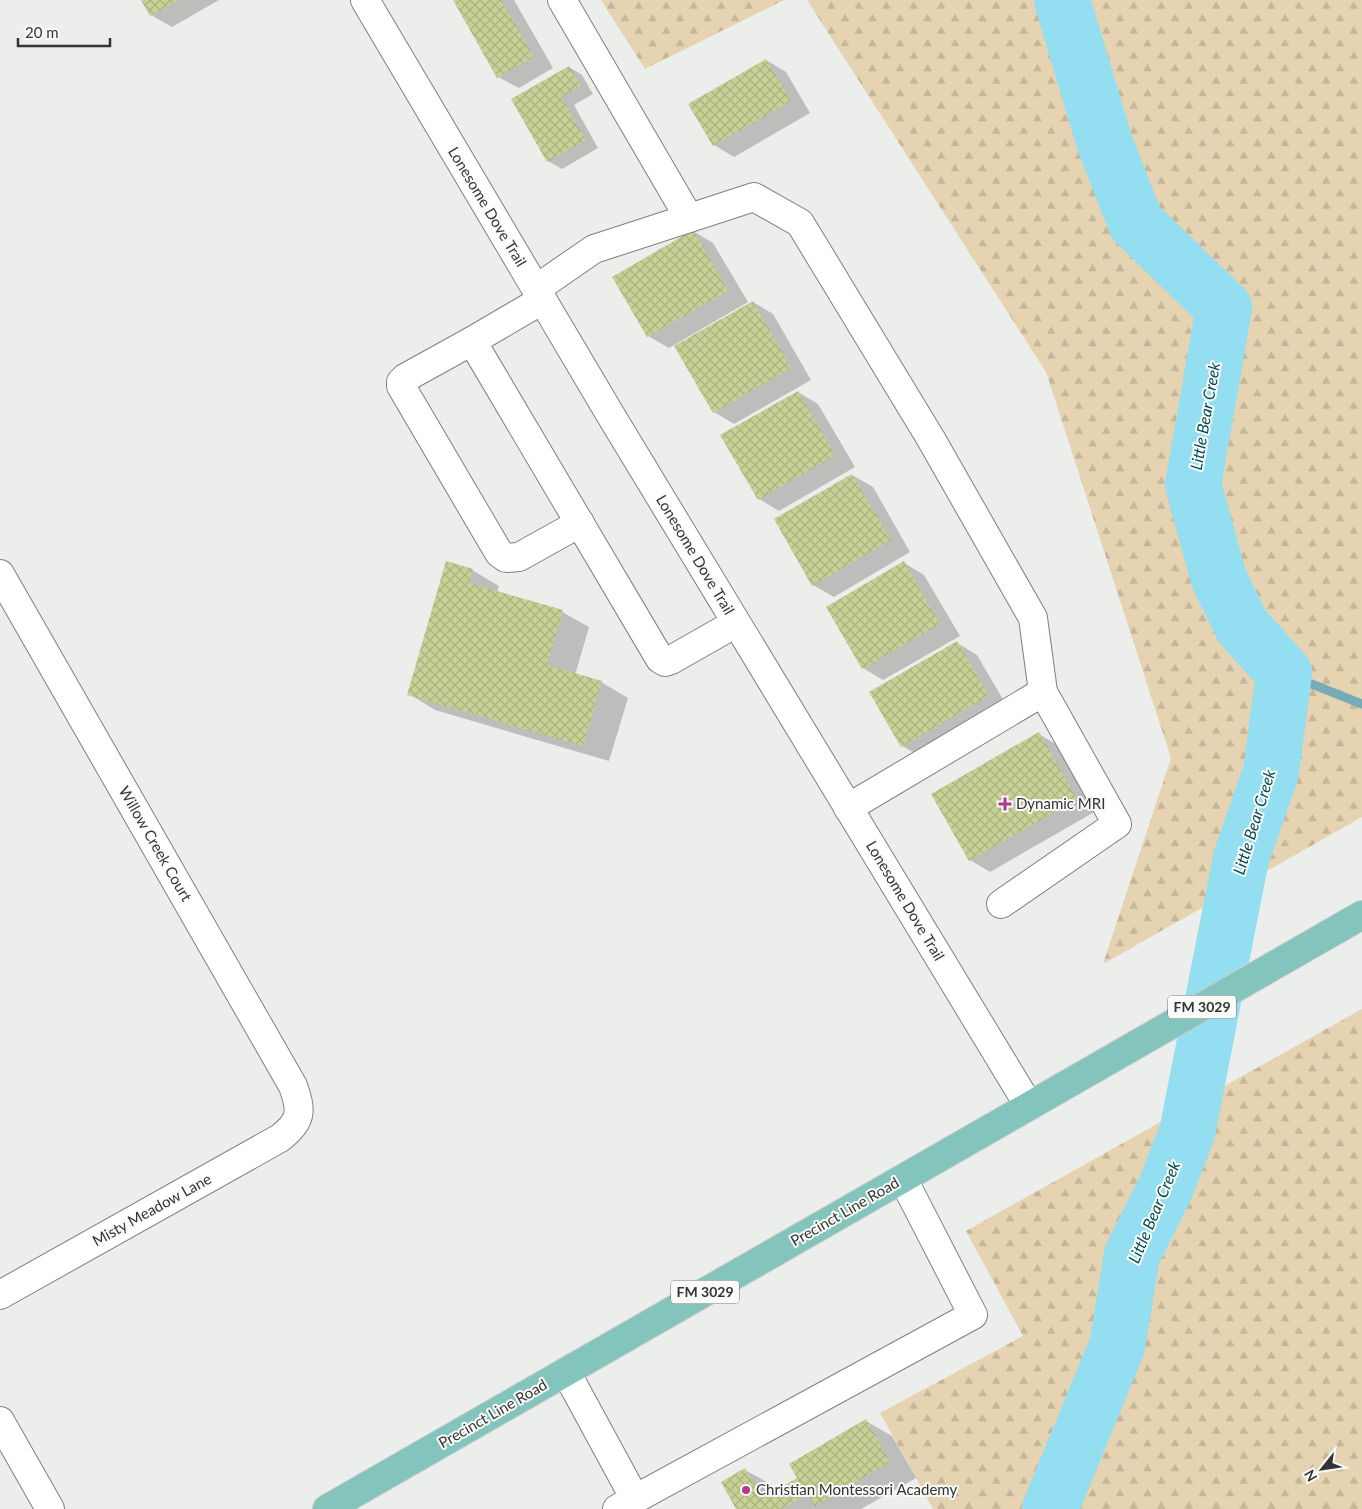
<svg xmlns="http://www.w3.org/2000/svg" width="1362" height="1509" font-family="Lato,sans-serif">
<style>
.forest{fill:url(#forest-firs)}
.shadow{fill:#0003}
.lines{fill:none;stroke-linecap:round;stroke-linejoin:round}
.stream{stroke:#76abb8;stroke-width:9}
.river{stroke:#93def1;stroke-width:56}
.building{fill:url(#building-cross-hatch)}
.minor-casing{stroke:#7e807e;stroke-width:30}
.major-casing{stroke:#cacaca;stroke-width:30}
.minor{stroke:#fff;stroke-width:28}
.major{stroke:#83c5bc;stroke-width:28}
.poi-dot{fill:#b0388d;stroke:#f8fbf8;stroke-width:2}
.labels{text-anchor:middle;stroke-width:4;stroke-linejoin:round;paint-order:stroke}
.shield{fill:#f8fbf8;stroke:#6e706e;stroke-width:1}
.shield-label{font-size:14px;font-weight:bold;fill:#333433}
.street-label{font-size:15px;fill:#333433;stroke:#f8fbf8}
.poi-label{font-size:15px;fill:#333433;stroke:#f8fbf8;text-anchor:start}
.water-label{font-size:16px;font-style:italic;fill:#004855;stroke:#f8fbf8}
</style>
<defs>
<pattern id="forest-firs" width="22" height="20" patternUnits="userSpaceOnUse" patternTransform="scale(1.25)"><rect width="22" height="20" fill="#e6d3b1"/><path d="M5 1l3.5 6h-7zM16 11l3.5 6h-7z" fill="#c6b699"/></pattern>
<pattern id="building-cross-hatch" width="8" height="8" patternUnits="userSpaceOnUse" patternTransform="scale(1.25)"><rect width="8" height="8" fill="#c7d095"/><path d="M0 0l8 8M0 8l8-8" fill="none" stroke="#abb381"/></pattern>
</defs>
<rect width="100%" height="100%" fill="#ebeeeb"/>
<g class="forest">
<polygon points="601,0 784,0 645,69"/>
<polygon points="807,0 1362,0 1362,817 1103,964 1171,758 1046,372"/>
<polygon points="1362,1009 1362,1509 933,1509 880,1413 1023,1336 966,1231"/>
</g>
<g class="shadow">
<polygon points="143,0 219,0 172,27 151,15"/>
<polygon points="454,0 514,0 553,68 519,88 498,77"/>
<polygon points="766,60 786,72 810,113 734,157 714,145"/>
<polygon points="569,67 582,75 593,94 574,105 598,148 562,169 548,161 513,100"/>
<polygon points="693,231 713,243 748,302 669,348 648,336 614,277"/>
<polygon points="753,302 773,314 811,380 734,424 714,412"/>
<polygon points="798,392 818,404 855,467 779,511 759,499"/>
<polygon points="852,475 873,487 910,552 834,597 813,585"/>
<polygon points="904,563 924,575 960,636 883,680 863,668"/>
<polygon points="472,570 499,586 497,592 562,612 589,627 575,675 601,682 628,698 609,761 435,710 409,694"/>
<polygon points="957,643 977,655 1008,708 922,757 902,746"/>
<polygon points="1039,734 1059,746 1096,811 990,872 970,860"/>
<polygon points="866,1421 892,1436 916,1478 861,1509 737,1509 745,1470 772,1485 775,1492 799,1478"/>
</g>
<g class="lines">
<polyline class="stream" points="1284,673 1362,704"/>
<polyline class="river" points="1050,1509 1117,1346 1132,1255 1165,1189 1187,1133 1241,858 1271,772 1284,673 1242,626 1219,579 1193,485 1224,308 1136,223 1105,144 1062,0"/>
</g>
<g class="building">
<polygon points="141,0 179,0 150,16"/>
<polygon points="453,0 501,0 534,57 497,78"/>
<polygon points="766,59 791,101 713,146 688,104"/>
<polygon points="569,66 581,86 561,97 586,140 547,162 511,99"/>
<polygon points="693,230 728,291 647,337 612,277"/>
<polygon points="753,301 791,368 713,413 674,346"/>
<polygon points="798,391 835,455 758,500 720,435"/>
<polygon points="852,474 891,540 812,586 774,519"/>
<polygon points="446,561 473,569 469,583 563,610 547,665 602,681 583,746 407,695"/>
<polygon points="904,561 940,624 862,669 826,607"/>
<polygon points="957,641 989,696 901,747 869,692"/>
<polygon points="1039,732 1077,799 969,861 931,794"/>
<polygon points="866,1419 890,1462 815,1506 808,1494 782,1509 736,1509 721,1482 745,1468 762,1498 797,1478 789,1464"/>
</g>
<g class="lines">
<defs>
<g id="minor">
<polyline points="365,0 610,414 1029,1106"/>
<polyline points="562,0 689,218"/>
<polyline points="536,289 594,249 754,197 800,223 931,439 1033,618 1043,692"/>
<polyline points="542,300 472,341 660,659 665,662 671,660 736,623"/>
<polyline points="472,341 405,378 401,382 401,386 499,553 506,558 519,557 580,523"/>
<path d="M0,574L293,1086C302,1111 302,1121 280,1138L0,1295"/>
<polyline points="848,808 1043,692 1117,824 1001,904"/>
<polyline points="566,1372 635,1499 617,1509"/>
<polyline points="0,1421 50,1509"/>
<polyline points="635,1499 973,1315 903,1179"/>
</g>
<polyline id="major" points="327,1509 1362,915"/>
</defs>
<use href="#minor" class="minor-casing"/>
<use href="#major" class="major-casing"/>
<use href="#minor" class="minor"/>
<use href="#major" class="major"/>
</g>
<g class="poi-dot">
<path d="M1002.5 796.5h5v5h5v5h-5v5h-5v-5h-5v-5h5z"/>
<circle cx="746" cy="1490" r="5"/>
</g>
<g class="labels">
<g class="shield">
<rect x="1168" y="995.5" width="68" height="23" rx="4"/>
<rect x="671" y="1280.5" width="68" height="23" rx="4"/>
</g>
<g class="shield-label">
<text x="1202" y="1012">FM 3029</text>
<text x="705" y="1297">FM 3029</text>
</g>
<g class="street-label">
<text transform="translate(487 207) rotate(59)" y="5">Lonesome Dove Trail</text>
<text transform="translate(695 555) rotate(59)" y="5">Lonesome Dove Trail</text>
<text transform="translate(155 844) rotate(60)" y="5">Willow Creek Court</text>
<text transform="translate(905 901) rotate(59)" y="5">Lonesome Dove Trail</text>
<text transform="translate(152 1210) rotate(-29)" y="5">Misty Meadow Lane</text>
<text transform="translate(845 1212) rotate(-30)" y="5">Precinct Line Road</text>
<text transform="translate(493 1414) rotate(-30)" y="5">Precinct Line Road</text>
</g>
<g class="poi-label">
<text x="1016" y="809">Dynamic MRI</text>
<text x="756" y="1495">Christian Montessori Academy</text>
</g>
<g class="water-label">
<text transform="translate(1205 416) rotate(-80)" y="6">Little Bear Creek</text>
<text transform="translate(1254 822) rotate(-73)" y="6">Little Bear Creek</text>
<text transform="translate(1154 1212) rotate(-67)" y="6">Little Bear Creek</text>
</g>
</g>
<g transform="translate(1322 1469) rotate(240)" stroke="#f8fbf8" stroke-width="4" paint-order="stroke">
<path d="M0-4L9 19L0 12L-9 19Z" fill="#333433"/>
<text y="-8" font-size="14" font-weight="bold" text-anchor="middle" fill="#333433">N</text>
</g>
<path d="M18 38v8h92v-8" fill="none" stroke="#333433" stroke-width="2.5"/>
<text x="25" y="38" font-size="15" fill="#333433" stroke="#f8fbf8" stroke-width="4" paint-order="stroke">20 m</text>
</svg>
